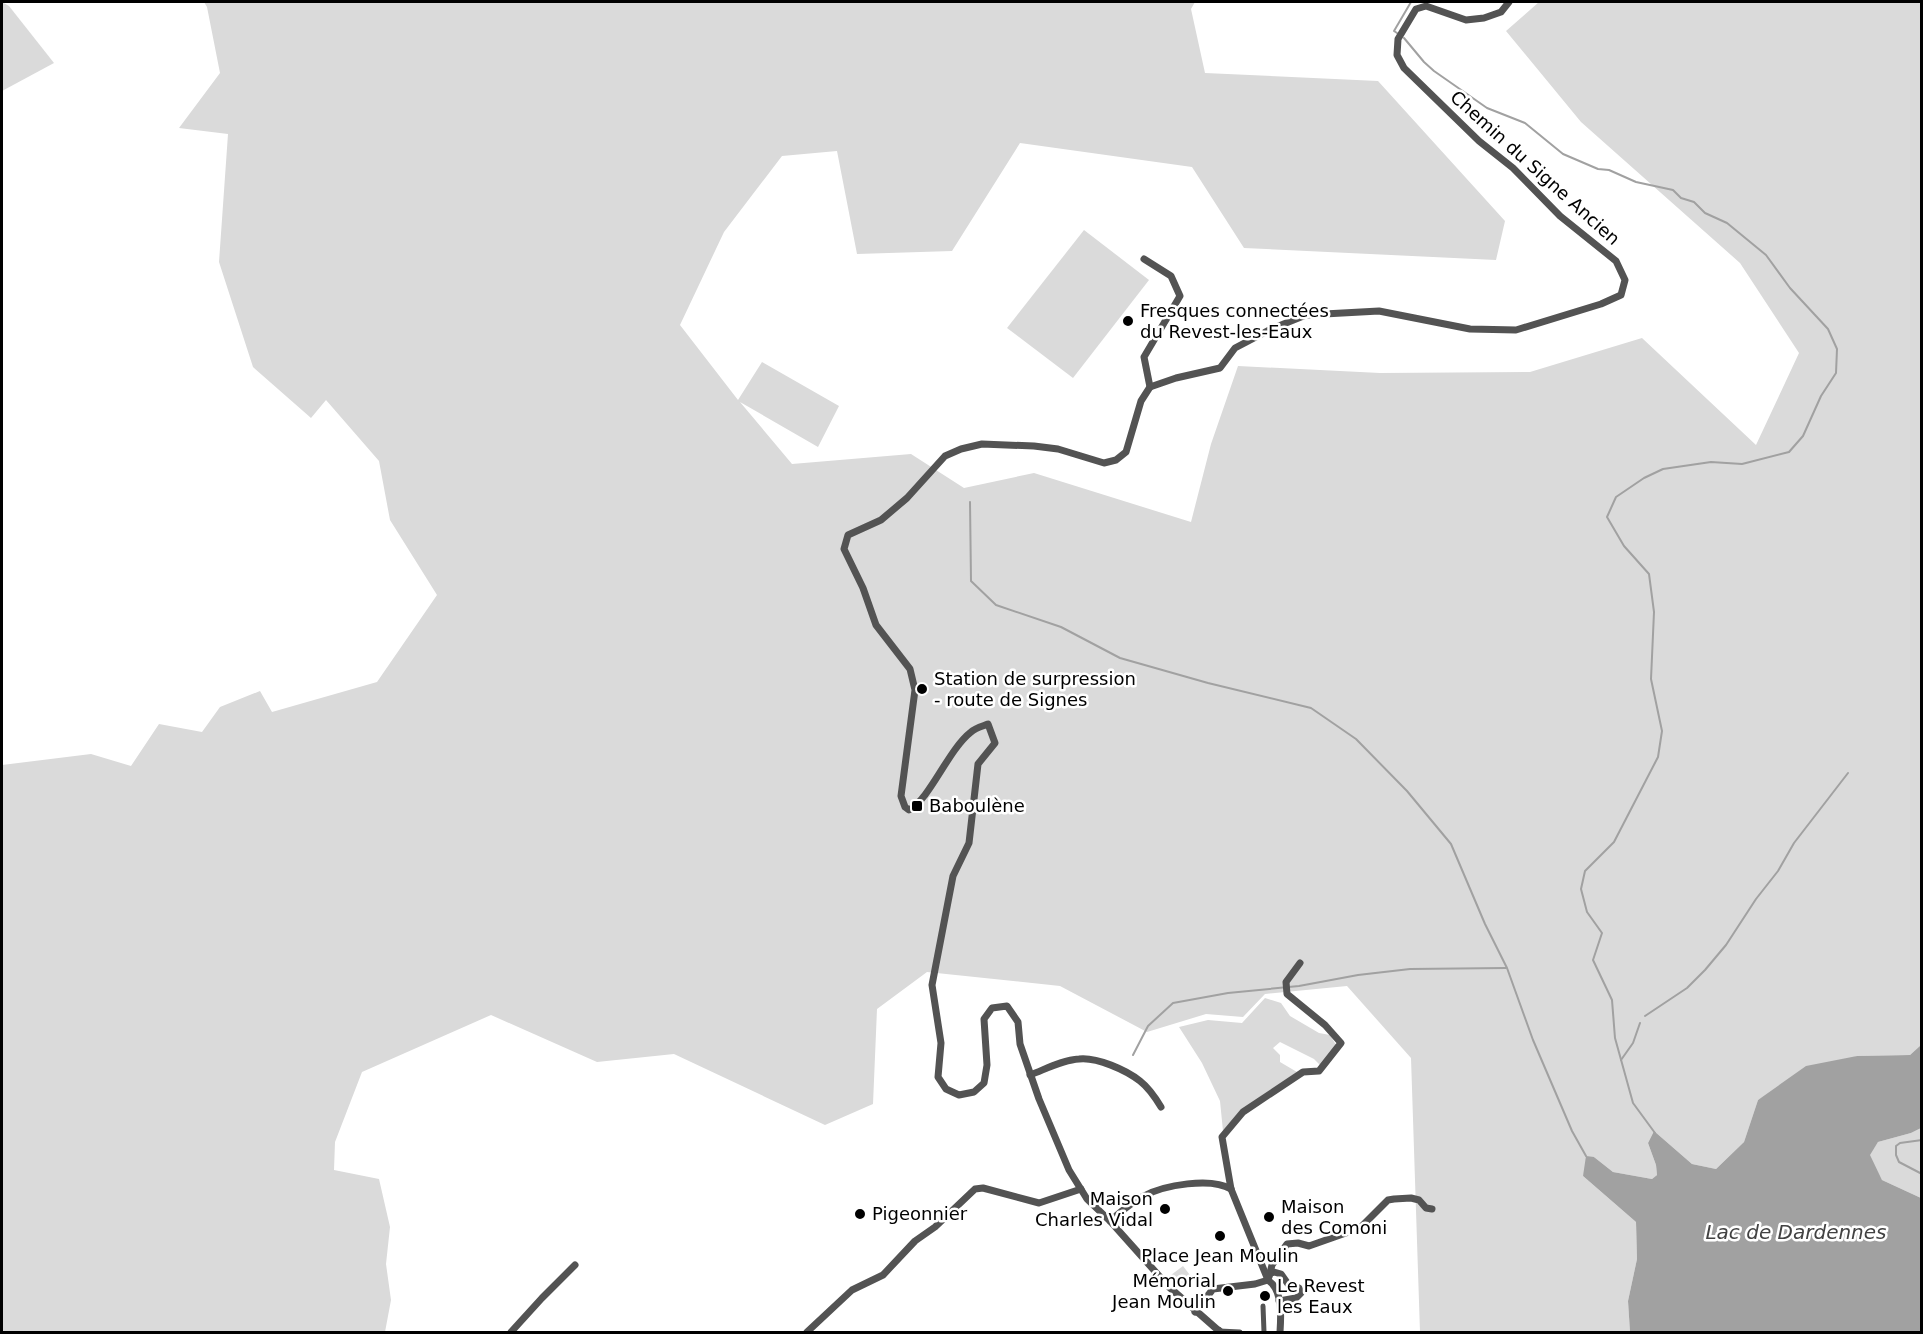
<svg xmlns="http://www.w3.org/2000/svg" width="1923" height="1334" font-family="'DejaVu Sans',sans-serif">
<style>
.green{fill:#dadada}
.water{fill:#a1a1a1}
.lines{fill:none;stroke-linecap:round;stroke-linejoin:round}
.stream{stroke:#a1a1a1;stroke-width:2}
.pedestrian{stroke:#535353;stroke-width:5}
.minor{stroke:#535353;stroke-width:7}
.tertiary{stroke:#535353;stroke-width:8}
.poi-dot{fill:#000;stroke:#fff;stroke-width:2}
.labels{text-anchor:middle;stroke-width:5;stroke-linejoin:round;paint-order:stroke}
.street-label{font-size:18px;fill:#000;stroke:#fff}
.poi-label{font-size:18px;fill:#000;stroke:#fff;text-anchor:start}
.water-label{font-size:20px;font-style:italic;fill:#424242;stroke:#fff}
</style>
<rect width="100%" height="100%" fill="#fff"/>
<g class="green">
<polygon points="2,2 9,6 54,63 2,91"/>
<polygon points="204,2 1195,2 1191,9 1205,73 1378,81 1505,221 1496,260 1244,248 1192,167 1020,143 952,251 857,254 837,151 782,156 724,232 680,325 738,400 762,362 839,406 818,447 740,402 792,464 911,454 964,488 1034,473 1191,522 1211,444 1238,366 1380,373 1530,372 1642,338 1756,445 1799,353 1740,263 1581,122 1506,31 1539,2 1921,2 1921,1045 1910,1055 1857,1056 1776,1090 1758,1100 1744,1142 1716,1169 1692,1164 1654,1131 1648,1143 1656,1165 1657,1175 1652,1179 1613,1172 1594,1157 1583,1176 1636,1222 1637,1259 1628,1301 1630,1332 1420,1332 1411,1058 1347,986 1265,994 1243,1017 1206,1014 1147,1032 1060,986 927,972 877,1009 873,1104 825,1125 674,1054 597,1062 491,1015 362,1072 335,1142 334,1170 379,1179 390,1227 386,1264 391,1300 385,1332 2,1332 2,765 91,754 131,766 159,724 202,732 220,707 260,691 272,712 377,682 437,595 390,520 379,461 326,400 311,418 253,367 219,262 228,134 179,128 220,73 207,7"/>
<polygon points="1084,230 1149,280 1073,378 1007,328"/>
<polygon points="1265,998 1281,1003 1290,1016 1319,1033 1330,1035 1336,1045 1321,1066 1314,1059 1280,1042 1273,1048 1280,1055 1280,1062 1297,1072 1240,1111 1223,1131 1220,1101 1202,1063 1179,1027 1208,1020 1242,1023"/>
<polygon points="1921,1128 1921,1198 1882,1180 1869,1155 1878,1142 1911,1133"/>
<polygon points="1183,1266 1193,1279 1181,1288 1171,1275"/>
</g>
<polygon class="water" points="1921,1045 1921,1128 1911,1133 1878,1142 1870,1155 1882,1180 1921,1198 1921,1332 1630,1332 1628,1301 1637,1259 1636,1222 1583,1176 1586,1156 1594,1157 1613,1172 1652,1179 1657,1175 1656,1165 1648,1143 1654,1131 1692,1164 1716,1169 1744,1142 1758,1100 1806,1066 1857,1056 1910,1055"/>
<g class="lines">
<g class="stream">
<polyline points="1397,33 1394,31 1411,2"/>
<polyline points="1404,38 1424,62 1434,71 1487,108 1525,123 1563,154 1598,169 1609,170 1636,182 1673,190 1681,198 1694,202 1705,213 1727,223 1766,255 1790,288 1828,329 1837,349 1836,373 1821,396 1803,436 1789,452 1742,464 1711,462 1663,469 1644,478 1616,497 1607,517 1624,546 1649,574 1654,612 1651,679 1662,731 1658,757 1614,842 1585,871 1581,889 1587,912 1602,933 1593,960 1612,1000 1615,1038 1633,1103 1655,1133"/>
<polyline points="970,502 971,581 996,605 1061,627 1120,658 1208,683 1311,708 1356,739 1407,791 1451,844 1485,924 1507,968 1533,1040 1572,1131 1586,1156"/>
<polyline points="1645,1016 1687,988 1705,970 1726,945 1756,899 1778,871 1794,843 1848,773"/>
<polyline points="1133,1055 1148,1026 1173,1003 1228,993 1299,986 1358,975 1410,969 1506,968"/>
<polyline points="1621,1060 1633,1043 1640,1023"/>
<polyline points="1922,1140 1900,1143 1896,1146 1896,1155 1899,1162 1922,1174"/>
</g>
<g class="pedestrian">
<polyline points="1263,1306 1264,1332"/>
<polyline points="1219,1331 1240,1332"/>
</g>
<g class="minor">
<path d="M1144,259L1171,276L1180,296L1144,357L1150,387L1141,401L1126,452L1116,460L1104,463L1058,449L1034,446L982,444L961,449L945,456L907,498L881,520L848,535L844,549L863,588L876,625L910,669L915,690L901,796L905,807L909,810C930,799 948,750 971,732C975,728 983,726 988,724L995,743L978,764L969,843L953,876L932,985L941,1043L938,1077L946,1089L959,1095L974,1092L984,1083L987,1065L984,1019L992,1008L1007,1006L1018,1022L1020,1044L1039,1099L1069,1170L1087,1199L1110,1221L1169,1287L1219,1331"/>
<polyline points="1150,387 1176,378 1220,368 1235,348 1271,329 1306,315 1379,311 1470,329 1516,330 1601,304 1621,295 1625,280 1616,261 1560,216 1513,168 1479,141 1404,68 1397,55 1398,39 1416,9 1426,6 1466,20 1484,18 1501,12 1509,2"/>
<path d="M1030,1075C1046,1069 1062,1060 1079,1059C1097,1057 1126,1070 1140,1081C1149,1088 1155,1097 1161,1107"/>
<path d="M1110,1221C1121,1212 1131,1202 1144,1196C1164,1185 1211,1177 1231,1189"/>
<polyline points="1269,1274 1274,1272 1281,1274 1288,1284 1299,1288 1301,1293 1296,1298 1279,1301"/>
<polyline points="1269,1277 1272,1265 1287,1244 1298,1243 1309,1246 1360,1228 1388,1200 1394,1199 1411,1198 1419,1200 1426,1208 1432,1209"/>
<polyline points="1195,1312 1213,1289 1255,1284 1268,1280"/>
<polyline points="511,1332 542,1298 575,1265"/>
<polyline points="807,1332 852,1290 883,1275 915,1241 935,1227 975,1189 983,1188 1039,1203 1081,1189"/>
<path d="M1280,1332C1281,1317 1283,1290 1268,1280L1231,1189L1222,1137L1243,1112L1303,1072L1319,1071L1341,1043L1325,1025L1287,994L1286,982L1300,963"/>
</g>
<polyline class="tertiary" points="1219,1331 1220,1332"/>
</g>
<g class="poi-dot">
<circle cx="1128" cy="321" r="6"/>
<circle cx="922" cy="689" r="6"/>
<rect x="911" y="800" width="12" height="12" rx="3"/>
<circle cx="1165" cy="1209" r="6"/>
<circle cx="860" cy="1214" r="6"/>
<circle cx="1269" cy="1217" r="6"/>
<circle cx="1220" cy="1236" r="6"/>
<circle cx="1228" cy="1291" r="6"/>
<circle cx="1265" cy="1296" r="6"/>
</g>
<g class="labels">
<g class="street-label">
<text transform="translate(1535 168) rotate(42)" y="6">Chemin du Signe Ancien</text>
</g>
<g class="poi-label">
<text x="1140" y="317">Fresques connectées<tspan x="1140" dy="21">du Revest-les-Eaux</tspan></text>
<text x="934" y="685">Station de surpression<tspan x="934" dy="21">- route de Signes</tspan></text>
<text x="929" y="812">Baboulène</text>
<text x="1153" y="1205" text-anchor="end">Maison<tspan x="1153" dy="21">Charles Vidal</tspan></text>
<text x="1281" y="1213">Maison<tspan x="1281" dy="21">des Comoni</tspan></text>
<text x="872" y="1220">Pigeonnier</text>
<text x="1220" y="1262" text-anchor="middle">Place Jean Moulin</text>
<text x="1216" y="1287" text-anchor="end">Mémorial<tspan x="1216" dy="21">Jean Moulin</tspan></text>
<text x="1277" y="1292">Le Revest<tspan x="1277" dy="21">les Eaux</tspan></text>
</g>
<g class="water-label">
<text x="1796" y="1239">Lac de Dardennes</text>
</g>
</g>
<rect width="1923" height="1334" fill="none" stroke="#000000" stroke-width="6"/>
</svg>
